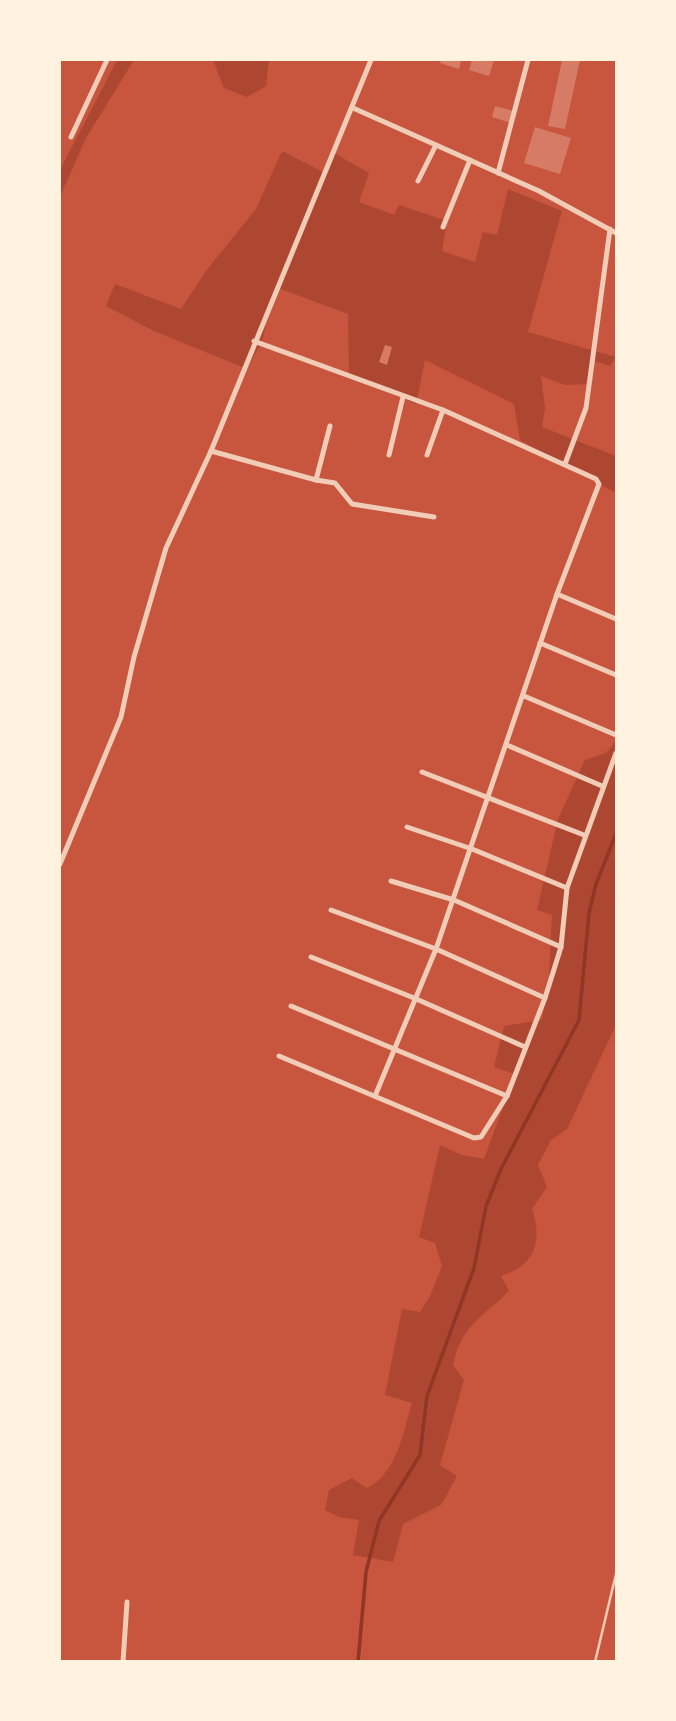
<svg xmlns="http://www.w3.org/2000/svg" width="676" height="1721" font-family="Signika,sans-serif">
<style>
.green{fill:#ae4732}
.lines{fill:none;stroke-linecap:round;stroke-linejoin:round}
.stream{stroke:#8f3625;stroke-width:3.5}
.building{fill:#d67c66}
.service{stroke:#f1ccb7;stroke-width:2.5}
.minor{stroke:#f1ccb7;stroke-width:5}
</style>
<rect width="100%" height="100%" fill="#c8553d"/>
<g class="green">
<polygon points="117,60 134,60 86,138 60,197 60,170"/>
<polygon points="213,60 269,60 266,86 247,97 224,88"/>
<polygon points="282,151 325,173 334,153 369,173 359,202 394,215 399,205 447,221 442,251 475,262 483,232 497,235 508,189 562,211 528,332 616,357 610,366 591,360 586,384 565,385 541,376 545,408 542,427 616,456 616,493 520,440 514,404 425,360 416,404 349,376 348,314 278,288 269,307 263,339 247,369 154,331 106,306 115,284 181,309 206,271 256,209"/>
<path d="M616,741V1025L567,1129L551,1140L538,1165L547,1187L532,1209C543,1242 535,1265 501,1276L509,1291C481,1319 462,1324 453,1365L464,1380L440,1465L457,1476L441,1505L403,1524L393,1562L353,1555L359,1520L339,1517L325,1510L329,1490L352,1478L367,1488C397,1473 403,1433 412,1403L385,1395L402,1309L420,1312L430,1296L442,1266L435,1243L419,1237L440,1145L462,1155L484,1159L515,1074L494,1067L504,1026L542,1020L549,976L552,915L537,910L558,819L585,760L606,753Z"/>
</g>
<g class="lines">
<polyline class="stream" points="358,1662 366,1572 379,1521 420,1455 427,1396 474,1268 486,1206 501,1169 579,1020 589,913 596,884 616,834"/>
</g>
<g class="building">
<polygon points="441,60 457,60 461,61 459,69 440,63"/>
<polygon points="472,60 494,60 489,76 469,70"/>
<polygon points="562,60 580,60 565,129 548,126"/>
<polygon points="495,106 514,111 511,123 492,117"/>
<polygon points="535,127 571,138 560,174 524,163"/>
<polygon points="385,345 392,347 387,365 379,362"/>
</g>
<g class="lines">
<polyline class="service" points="595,1662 616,1574"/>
<g class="minor">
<polyline points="353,108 539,191 616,233"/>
<polyline points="71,137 107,60"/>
<polyline points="498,173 528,60"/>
<polyline points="418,181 436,145"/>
<polyline points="443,227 470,160"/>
<polyline points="254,341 443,410 596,479 599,484 557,594 436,949 375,1096"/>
<polyline points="211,451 316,480 330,426"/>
<polyline points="389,455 403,397"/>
<polyline points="427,455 443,410"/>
<polyline points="565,464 586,408 610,229"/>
<polyline points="316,480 335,483 352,504 434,517"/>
<polyline points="557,594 616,619"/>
<polyline points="540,643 616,675"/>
<polyline points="524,696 616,735"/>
<polyline points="507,745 602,786"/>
<polyline points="422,772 584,835"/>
<polyline points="407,827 472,849 567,888"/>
<polyline points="60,864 121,717 134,657 166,548 211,451 371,60"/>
<polyline points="391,881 454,900 561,947"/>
<polyline points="331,910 436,949 545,998"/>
<polyline points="311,957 414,998 525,1047"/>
<polyline points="291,1006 507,1096"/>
<polyline points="279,1056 474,1138 481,1137 507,1096 545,998 561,947 567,888 616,753"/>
<polyline points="123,1662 127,1602"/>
</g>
</g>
<rect width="676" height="1721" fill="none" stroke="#fff3e0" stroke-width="122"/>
</svg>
